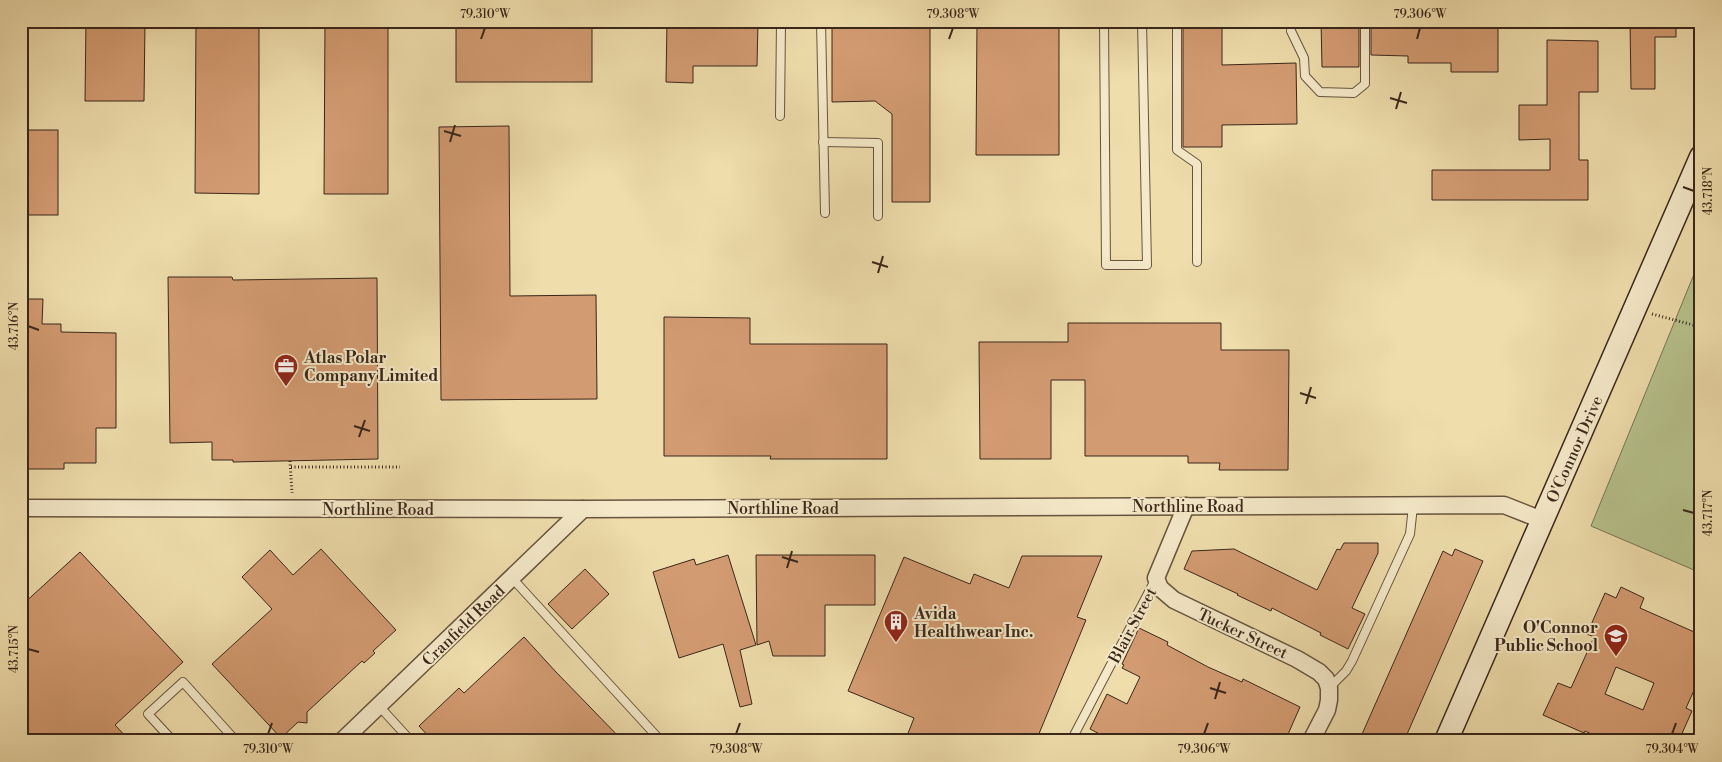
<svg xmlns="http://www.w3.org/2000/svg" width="1722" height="762" font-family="'Libre Bodoni',serif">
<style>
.green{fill:#b6c28c;stroke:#787453}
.building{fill:#d39b72;stroke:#3a271a;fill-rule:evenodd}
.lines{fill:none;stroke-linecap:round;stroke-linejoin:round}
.service-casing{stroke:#67543e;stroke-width:10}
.minor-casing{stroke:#67543e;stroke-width:19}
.secondary-casing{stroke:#3a271a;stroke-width:25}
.path{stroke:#3a271a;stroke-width:3;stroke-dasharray:1 2.5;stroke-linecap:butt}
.service{stroke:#f5e9c9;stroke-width:8}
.minor{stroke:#f5e9c9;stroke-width:16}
.secondary{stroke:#f5e9c9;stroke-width:22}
.ticks{fill:none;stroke:#3a271a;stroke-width:2}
.labels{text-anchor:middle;stroke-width:4;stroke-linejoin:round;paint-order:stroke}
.poi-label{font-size:16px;font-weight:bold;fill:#3a271a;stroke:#f5e9c9;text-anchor:start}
.street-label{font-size:16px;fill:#3a271a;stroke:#f5e9c9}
.neatline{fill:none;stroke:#3a271a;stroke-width:2}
.ticks-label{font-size:12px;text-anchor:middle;fill:#3a271a}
</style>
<rect width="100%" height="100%" fill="#efddac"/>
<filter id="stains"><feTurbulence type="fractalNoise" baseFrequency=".004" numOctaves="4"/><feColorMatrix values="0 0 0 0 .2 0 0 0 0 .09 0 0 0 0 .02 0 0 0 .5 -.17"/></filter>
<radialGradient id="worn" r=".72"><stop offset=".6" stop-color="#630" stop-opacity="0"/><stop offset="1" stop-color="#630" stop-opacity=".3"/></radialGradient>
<polygon class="green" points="1701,257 1701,573 1591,526"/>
<g class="building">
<polygon points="86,21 145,21 144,101 85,101"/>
<polygon points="196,21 259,21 259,194 195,193"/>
<polygon points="325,21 388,21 388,194 324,194"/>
<rect x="456" y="21" width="136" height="61"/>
<polygon points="667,21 758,21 757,66 693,66 693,83 666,82"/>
<polygon points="832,21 930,21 930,202 892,202 892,114 875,101 832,102"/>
<polygon points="977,21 1059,21 1059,155 976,155"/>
<polygon points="1183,21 1222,21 1222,65 1296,63 1297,124 1222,125 1222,147 1183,147"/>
<polygon points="1321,21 1359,21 1359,67 1322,67"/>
<polygon points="1371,21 1498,21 1498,72 1451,72 1451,63 1408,63 1408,56 1371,55"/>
<polygon points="1630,21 1676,21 1676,37 1655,37 1655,89 1631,89"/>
<polygon points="1547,40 1598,41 1598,92 1579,92 1579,160 1588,160 1588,200 1432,200 1432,170 1550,170 1550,139 1519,140 1519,105 1547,105"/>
<polygon points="509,126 510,296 596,295 597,399 441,400 439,127"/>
<rect x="21" y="130" width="37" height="85"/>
<polygon points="168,277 232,277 233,280 377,278 378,459 233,462 233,460 212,460 212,442 170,443"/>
<polygon points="21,299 43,299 42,324 61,324 61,332 116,333 116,428 96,428 96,463 64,463 64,469 21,469"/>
<polygon points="664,317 750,318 750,344 887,344 887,459 770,459 771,456 664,456"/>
<polygon points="1068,323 1221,323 1221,350 1289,350 1288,470 1219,470 1220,463 1188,463 1188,456 1085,456 1085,380 1051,380 1051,459 980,459 979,342 1068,342"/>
<polygon points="1344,543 1378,543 1378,553 1352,608 1365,614 1348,649 1320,635 1321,633 1272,608 1271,611 1237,595 1238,594 1184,569 1192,551 1234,549 1317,590 1337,549 1340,550"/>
<polygon points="321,549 396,630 373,651 375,653 364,663 362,661 307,712 307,723 298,722 281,738 212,664 272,609 242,577 270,550 293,575"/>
<polygon points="1455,549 1483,561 1404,741 1359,741 1443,551 1452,556"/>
<polygon points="80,552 183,662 115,725 130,741 21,741 21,606"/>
<polygon points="728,555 756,645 740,650 752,704 740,707 723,644 679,658 653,572 694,559 696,565"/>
<polygon points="756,555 875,555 875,605 825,605 825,656 773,656 769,641 757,645"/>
<polygon points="1022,556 1102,556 1077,617 1086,620 1036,741 905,741 914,718 848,691 904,557 970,584 974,574 1009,588"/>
<polygon points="585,569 609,594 572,629 548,604"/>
<path d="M1621,587L1644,598L1640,608L1701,635V675L1686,708L1692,711L1680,738L1672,734L1669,741H1606L1585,731L1584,733L1543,715L1558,683L1571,688L1594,637L1587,634L1605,593L1616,598ZM1616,667L1654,683L1643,710L1605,694Z"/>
<polygon points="1139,628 1168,642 1167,645 1208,667 1242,682 1243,679 1300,707 1285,741 1113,741 1090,729 1107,694 1127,704 1140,677 1122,668 1124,665 1122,664"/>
<polygon points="524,637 556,672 623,741 433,741 419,726 459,688 464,693"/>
</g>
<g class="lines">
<defs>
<g id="service">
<polyline points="821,21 825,213"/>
<polyline points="1104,21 1106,265 1147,265 1142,21"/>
<polyline points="1177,21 1177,150 1197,164 1197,262"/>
<polyline points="1291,31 1304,58 1305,76 1320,92 1354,93 1365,84 1365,21"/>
<polyline points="780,116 781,21"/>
<polyline points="823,142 878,143 878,216"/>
<polyline points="21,570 22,571"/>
<polyline points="512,578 661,741"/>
<polyline points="1329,688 1346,671 1352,661 1410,534 1413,506"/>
<polyline points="379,706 411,741"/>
<polyline points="173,741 148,714 183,682 236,741"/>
<polyline points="1071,741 1155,580"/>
</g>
<g id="minor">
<polyline points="1186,506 1156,578 1160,588 1174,600 1297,659 1319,672 1326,679 1329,688 1329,700 1327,710 1311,741"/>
<polyline points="21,508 583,509 1504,505 1542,520"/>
<polyline points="342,741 583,509"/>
</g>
<polyline id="secondary" points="1446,741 1701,157"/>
</defs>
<use href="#service" class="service-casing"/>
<use href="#minor" class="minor-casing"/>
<use href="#secondary" class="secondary-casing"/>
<g class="path">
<polyline points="1652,314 1701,327"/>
<polyline points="290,461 292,493"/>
<polyline points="291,467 400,467"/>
</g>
<use href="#service" class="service"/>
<use href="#minor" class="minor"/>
<use href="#secondary" class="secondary"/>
</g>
<path class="ticks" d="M481,39L485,28M949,39L953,28M1417,39L1420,28M1390,98L1407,103M1396,109L1401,92M444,131L461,136M450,142L455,125M1683,187L1694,191M872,262L888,267M878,273L883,256M28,326L39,330M1300,393L1316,398M1306,404L1311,387M354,426L370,431M359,437L365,420M1683,510L1694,513M782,557L798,562M787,568L792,551M28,649L39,652M1210,688L1226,693M1215,699L1220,682M268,734L272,723M736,734L740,723M1204,734L1208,723M1672,734L1676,723"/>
<defs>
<symbol id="office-pin" viewBox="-11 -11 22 30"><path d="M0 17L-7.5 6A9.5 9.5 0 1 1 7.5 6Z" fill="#8f2418" stroke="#f5e9c9"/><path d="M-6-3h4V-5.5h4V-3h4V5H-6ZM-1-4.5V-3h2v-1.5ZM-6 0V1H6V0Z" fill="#fff"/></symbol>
<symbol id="building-pin" viewBox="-11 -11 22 30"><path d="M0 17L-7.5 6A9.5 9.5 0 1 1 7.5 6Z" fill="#8f2418" stroke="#f5e9c9"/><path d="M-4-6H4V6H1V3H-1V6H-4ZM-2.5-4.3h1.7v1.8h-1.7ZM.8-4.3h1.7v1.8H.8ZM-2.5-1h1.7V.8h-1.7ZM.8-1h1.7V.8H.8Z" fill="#fff"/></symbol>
<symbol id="school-pin" viewBox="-11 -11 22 30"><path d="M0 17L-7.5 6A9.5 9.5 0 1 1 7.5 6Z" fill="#8f2418" stroke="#f5e9c9"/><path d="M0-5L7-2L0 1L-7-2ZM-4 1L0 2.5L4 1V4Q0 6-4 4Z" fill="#fff"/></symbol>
</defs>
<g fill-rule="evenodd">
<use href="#office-pin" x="272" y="352" width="28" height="38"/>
<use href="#building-pin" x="882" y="608" width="28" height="38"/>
<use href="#school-pin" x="1602" y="622" width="28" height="38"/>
</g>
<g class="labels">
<g class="poi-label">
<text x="304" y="363">Atlas Polar<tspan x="304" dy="18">Company Limited</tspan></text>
<text x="914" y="619">Avida<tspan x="914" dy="18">Healthwear Inc.</tspan></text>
<text x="1598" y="633" text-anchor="end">O'Connor<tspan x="1598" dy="18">Public School</tspan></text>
</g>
<g class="street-label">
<text transform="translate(1574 449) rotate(-66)" y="6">O'Connor Drive</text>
<text x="1188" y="512">Northline Road</text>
<text x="783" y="514">Northline Road</text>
<text x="378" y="515">Northline Road</text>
<text transform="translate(463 625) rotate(-44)" y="6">Cranfield Road</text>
<text transform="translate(1132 625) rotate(-62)" y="6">Blair Street</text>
<text transform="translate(1243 633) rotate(25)" y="6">Tucker Street</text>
</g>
</g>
<rect width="1722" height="762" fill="none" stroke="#efddac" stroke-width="55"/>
<rect x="28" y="28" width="1666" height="706" class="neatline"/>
<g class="ticks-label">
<text x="485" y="18">79.310°W</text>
<text x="953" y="18">79.308°W</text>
<text x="1420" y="18">79.306°W</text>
<text transform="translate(1708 191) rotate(-90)" y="4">43.718°N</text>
<text transform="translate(14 326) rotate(-90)" y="4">43.716°N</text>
<text transform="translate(1708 513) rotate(-90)" y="4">43.717°N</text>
<text transform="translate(14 649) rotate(-90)" y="4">43.715°N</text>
<text x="268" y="753">79.310°W</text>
<text x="736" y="753">79.308°W</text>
<text x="1204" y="753">79.306°W</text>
<text x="1672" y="753">79.304°W</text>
</g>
<rect width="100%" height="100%" filter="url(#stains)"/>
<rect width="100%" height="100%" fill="url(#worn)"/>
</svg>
